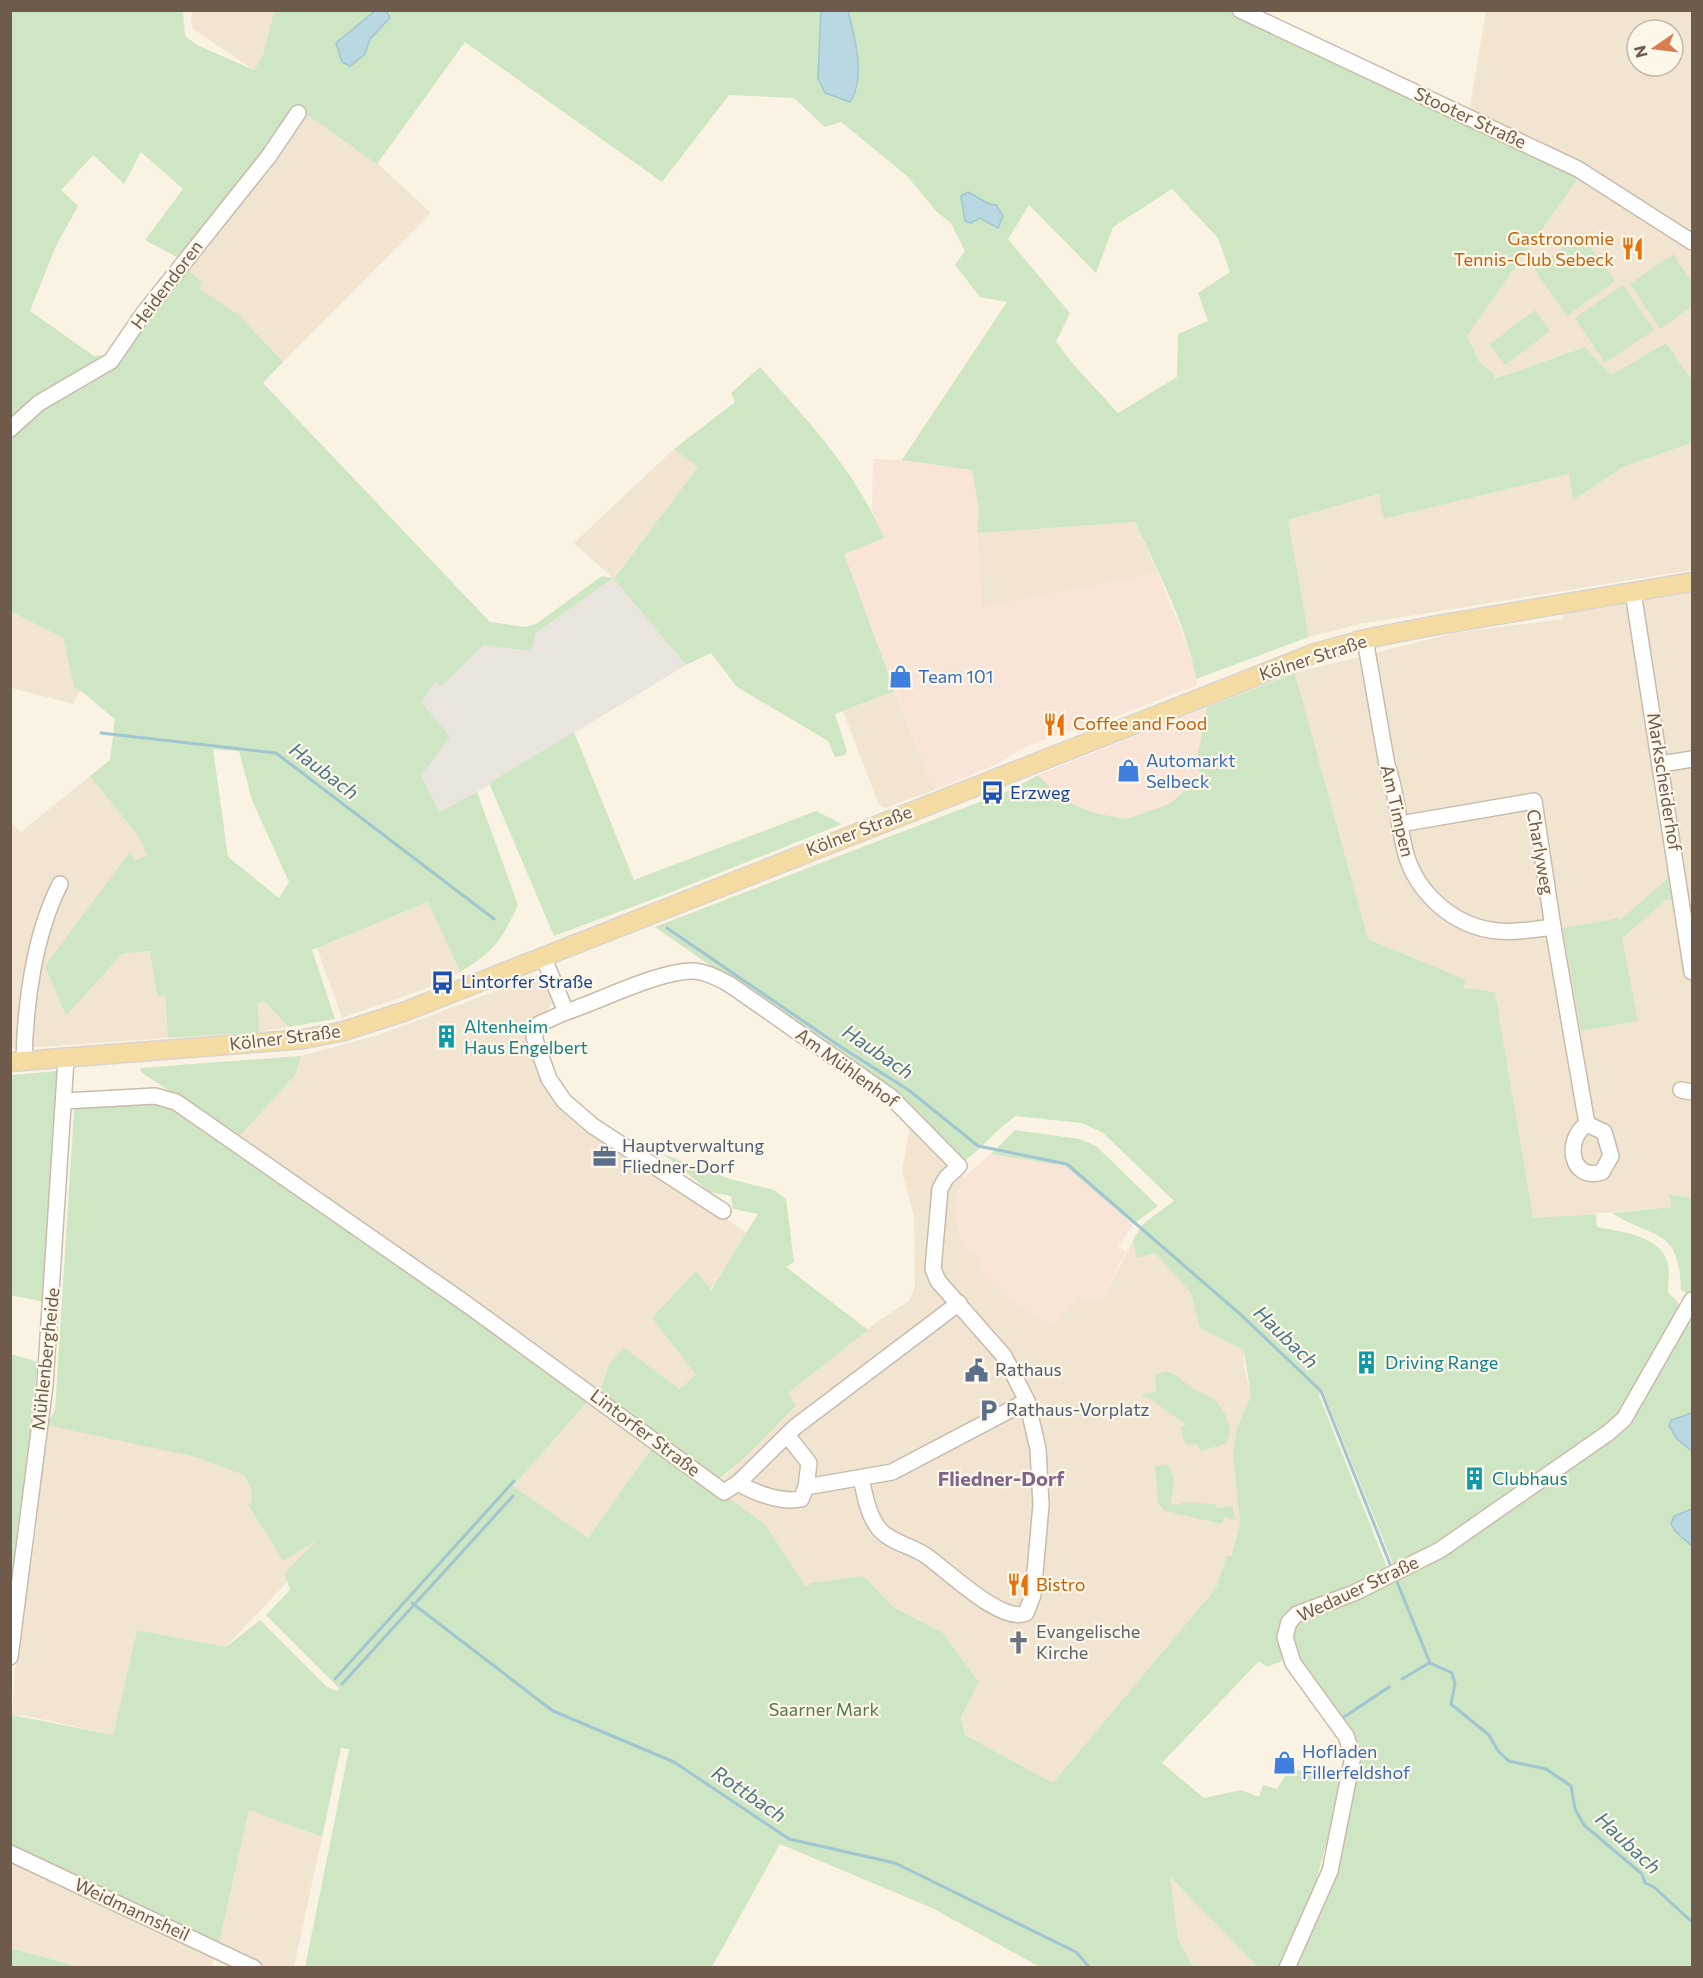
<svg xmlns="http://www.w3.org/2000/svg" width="1703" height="1978" font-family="Commissioner,sans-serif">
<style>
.residential{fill:#f1e5d2;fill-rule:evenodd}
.commercial{fill:#f9e4d8}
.industrial{fill:#e9e4dd}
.green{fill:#cee6c3;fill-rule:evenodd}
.water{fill:#bad8e1;stroke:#a1c6d2;stroke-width:1.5}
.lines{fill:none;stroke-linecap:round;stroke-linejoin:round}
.stream{stroke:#a1c6d2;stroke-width:3}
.minor-casing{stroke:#c9bbab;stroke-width:18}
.major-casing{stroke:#dad4d0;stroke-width:21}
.minor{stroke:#fff;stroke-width:15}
.major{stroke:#f3dba1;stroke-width:18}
.labels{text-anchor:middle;stroke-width:4.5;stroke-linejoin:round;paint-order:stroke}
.street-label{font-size:18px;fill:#6f5b4b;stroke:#fdf7e9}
.food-label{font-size:18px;fill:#c56008;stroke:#fdf7e9;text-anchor:start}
.shop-label{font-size:18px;fill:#366cbe;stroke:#fdf7e9;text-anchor:start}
.transit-label{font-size:18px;fill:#164399;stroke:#fdf7e9;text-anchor:start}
.culture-label{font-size:18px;fill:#0d838f;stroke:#fdf7e9;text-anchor:start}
.service-label{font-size:18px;fill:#4e5e75;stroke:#fdf7e9;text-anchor:start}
.worship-label{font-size:18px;fill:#5b616d;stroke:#fdf7e9;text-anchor:start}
.park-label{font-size:18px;fill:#537a48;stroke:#fdf7e9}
.water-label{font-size:20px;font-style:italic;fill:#4b7888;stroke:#fdf7e9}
.neighbourhood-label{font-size:20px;font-weight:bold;fill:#81648c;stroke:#fdf7e9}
</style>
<rect width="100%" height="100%" fill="#faf3e3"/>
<g class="residential">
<polygon points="193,11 274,11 263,55 254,70 193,29 191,20"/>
<path d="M1486,11H1692V380L1666,343L1611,375L1585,347L1493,379L1480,363L1467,336L1579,177L1469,112ZM1637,30H1673V66H1637Z"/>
<polygon points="304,113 377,163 431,213 283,362 239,315 198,288 185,268"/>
<polygon points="1692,443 1692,570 1360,624 1309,637 1288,520 1380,494 1384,519 1569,474 1573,499 1625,466"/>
<polygon points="674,449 699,467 613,578 574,543"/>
<polygon points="1135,522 1158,573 982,608 977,533"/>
<polygon points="1692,593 1692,1198 1670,1194 1672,1207 1533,1219 1495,992 1464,988 1465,980 1368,939 1295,673 1454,633 1563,619 1563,614"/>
<polygon points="10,612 63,638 74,688 81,689 73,704 11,688"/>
<polygon points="895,691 934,790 885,808 879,805 843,711"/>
<polygon points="90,776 139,837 147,856 133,860 131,853 67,1015 122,954 151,951 156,997 165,993 168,1038 11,1049 10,822 21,832"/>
<polygon points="428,902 460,972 422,990 342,1018 317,948"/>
<polygon points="541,974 553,1001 548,1010 531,1023 529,1035 546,1089 591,1129 747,1233 710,1290 696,1271 696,1375 679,1389 610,1363 599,1393 239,1137 295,1075 301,1056 381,1034"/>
<polygon points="264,1001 289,1027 259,1032 258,1002"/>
<polygon points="910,1125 964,1177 955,1203 961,1243 980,1256 1007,1298 1053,1325 1078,1298 1102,1301 1137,1233 1245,1321 1244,1364 1251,1396 1237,1428 1240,1522 1230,1556 1227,1557 1216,1588 1053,1783 965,1735 961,1719 979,1682 943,1633 893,1607 864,1576 806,1588 765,1524 713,1487 796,1407 788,1393 878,1321 910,1300 915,1286 914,1216 902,1172"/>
<polygon points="588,1401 654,1445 588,1538 512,1486"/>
<polygon points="46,1425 293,1473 334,1532 226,1647 137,1630 113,1735 27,1716 12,1715 15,1670 36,1532"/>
<polygon points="249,1809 322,1837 294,1967 266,1967 219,1943"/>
<polygon points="10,1861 214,1958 212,1967 81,1967 11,1948"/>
<polygon points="1169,1877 1232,1939 1258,1967 1195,1967 1178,1939"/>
</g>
<g class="commercial">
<polygon points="873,459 902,460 972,470 979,510 977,533 982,607 1158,573 1191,654 1197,685 1083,729 1067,731 1025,747 995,765 934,790 843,553 883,538 872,509"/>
<polygon points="1207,707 1196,762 1201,777 1169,804 1126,819 1094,813 1063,800 1038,775"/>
<polygon points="991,1154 1065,1166 1133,1224 1118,1247 1126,1251 1102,1301 1078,1298 1053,1325 1007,1298 978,1271 980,1256 961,1243 955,1203 964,1177"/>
</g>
<polygon class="industrial" points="613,578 686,665 477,792 439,812 421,774 420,702 436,681 441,685 484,645 531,651 536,633"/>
<g class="green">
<path d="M10,11H183L185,36L197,45L254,70L263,55L274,11H821L857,91L854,35L848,11H1245L1465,124L1579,177L1467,336L1480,363L1495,375L1494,379L1585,347L1611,375L1666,343L1692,380V443L1625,466L1573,500L1569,474L1384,519L1379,494L1288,520L1309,637L1196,679C1190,634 1155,564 1135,522L977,533L979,510L972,470L902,460L1007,302L980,297L955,265L965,251L951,223L937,212L906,175L841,122L825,127L794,98L729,95L662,182L465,42L377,164L304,113L188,263L145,240L183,189L141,152L124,184L93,155L61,190L78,206L55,248L30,311L94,356L108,355L185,268L202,282L199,288L239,315L283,362L263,383L490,622L525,627L536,624L602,576L614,578L698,467L674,449L735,402L731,393L760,367C808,421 856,471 884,538L844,554L895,691L835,714L847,751L845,755L835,757L828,741L737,687L711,653L686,665L613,578L536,633L531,651L484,645L441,686L436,681L421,702L450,737L421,775L439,812L477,792L518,905C500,943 495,950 460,972L428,902L312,950L335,1019L289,1027L264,1001L258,1003L259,1032L168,1038L165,994L157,998L150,951L122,954L66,1016L45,966L130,852L134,860L147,856L139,837L90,776L110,760L115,719C103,711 84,690 74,688L63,638L11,612ZM1172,189L1218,238L1230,272L1198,293L1208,321L1178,334L1177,377L1118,413L1074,365L1056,342L1070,313L1008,239L1029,205L1096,273L1113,227ZM213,749L239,751L252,800L289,882L279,898L228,857Z"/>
<polygon points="1581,234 1615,281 1567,316 1534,269"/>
<polygon points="1673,254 1692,282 1692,306 1660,329 1630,284"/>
<polygon points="1623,285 1654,330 1605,363 1575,318"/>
<polygon points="1535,310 1550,331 1505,365 1490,344"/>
<path d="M1295,673L1368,939L1466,980L1464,988L1495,992L1533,1218L1596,1214L1597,1227C1621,1232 1661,1235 1668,1264C1670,1272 1668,1283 1668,1292L1683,1308L1692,1311V1967H1292L1334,1868L1358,1774V1751L1295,1656L1267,1667L1259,1661L1162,1763L1204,1798L1241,1790L1259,1797L1263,1785L1277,1789L1290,1768L1342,1783L1312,1897L1279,1967H1258L1170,1877L1178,1939L1194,1967H1040L932,1908L780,1844L712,1967H305L349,1749L341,1748L322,1837L249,1810L219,1943L11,1845L12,1715L113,1735L137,1630L226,1647L260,1620L327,1687L337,1691L339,1688L266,1615L290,1590L285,1573L317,1540L283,1561L248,1504L252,1502L251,1488L244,1475L196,1457L46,1425L55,1410L74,1111L79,1106L153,1102L165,1104L340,1222L588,1401L513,1486L588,1538L654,1445L765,1524L806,1587L812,1583L864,1576L893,1607L943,1633L979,1682L961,1718L965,1735L1053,1783L1216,1588L1227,1556H1231L1240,1522L1233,1453L1237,1428L1251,1396L1244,1350L1200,1328L1191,1293L1155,1253L1137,1258L1133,1240L1143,1224L1174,1201L1103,1133L1082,1123L1016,1116C996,1129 983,1148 963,1162L725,976L655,927L1013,789L1038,775L1063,800L1094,813L1126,819L1169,804L1201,777L1196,762L1207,707ZM1322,1389L1398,1576L1392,1580L1319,1395Z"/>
<polygon points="574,732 634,880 816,811 842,824 664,895 554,936 489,783"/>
<polygon points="1672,875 1675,902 1667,899 1622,938 1638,1021 1581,1031 1563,928 1619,918 1619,921"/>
<polygon points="301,1056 295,1075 239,1137 141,1072 140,1068"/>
<polygon points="58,1071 44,1302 11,1295 11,1075"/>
<polygon points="1015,1130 1080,1139 1096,1146 1158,1206 1133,1224 1065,1166 991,1154"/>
<polygon points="663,1154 730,1179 774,1190 786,1199 794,1262 786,1267 868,1330 788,1393 796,1406 745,1457 717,1481 631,1413 599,1393 610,1363 624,1348 679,1389 696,1375 652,1318 696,1271 711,1290 758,1214 733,1209 731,1196 710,1192"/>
<path d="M1669,1194L1692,1198L1691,1296L1681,1290C1679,1226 1654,1240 1612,1213L1672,1207Z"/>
<polygon points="11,1354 38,1362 11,1599"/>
<path d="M1165,1371C1177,1373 1182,1381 1192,1388C1198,1392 1207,1394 1213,1399C1225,1409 1236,1431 1225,1444L1201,1451L1197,1444L1186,1445L1180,1428L1186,1425L1149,1398L1143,1397L1142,1394L1156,1392L1155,1375Z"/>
<polygon points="1168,1465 1174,1478 1171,1504 1181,1505 1182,1502 1216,1504 1217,1508 1233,1506 1235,1520 1224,1517 1222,1524 1165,1511 1158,1503 1155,1466"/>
<polygon points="10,1948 81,1967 11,1967"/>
</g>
<g class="water">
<polygon points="376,10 386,11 390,18 370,39 365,54 350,66 342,62 336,43"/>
<path d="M821,11H848C855,38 866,78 850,102L825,93L818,78Z"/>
<polygon points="968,192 989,204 996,205 1003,216 998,228 980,218 971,223 965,221 961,196"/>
<polygon points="1692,1413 1692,1451 1677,1439 1669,1426 1671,1420"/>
<polygon points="1692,1509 1692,1546 1675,1531 1671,1524 1674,1516"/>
</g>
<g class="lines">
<g class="stream">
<polyline points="101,733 276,753 494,919"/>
<polyline points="667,928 841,1047 910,1091 978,1146 1067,1164 1240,1314 1321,1391 1392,1569"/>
<polyline points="1395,1577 1430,1663 1452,1673 1455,1684 1451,1704 1489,1735 1498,1751 1509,1761 1546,1769 1571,1786 1575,1809 1584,1825 1642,1874 1645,1883 1654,1887 1692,1922"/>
<polyline points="412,1603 553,1711 674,1762 789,1839 895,1863 1076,1952 1090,1968"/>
<polyline points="335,1679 514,1481"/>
<polyline points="1402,1679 1429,1663"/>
<polyline points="342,1684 513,1496"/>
<polyline points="1344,1717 1389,1687"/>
</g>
<defs>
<g id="minor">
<polyline points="1240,10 1578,169 1692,242"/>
<polyline points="10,429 39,403 111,361 143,314 269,156 298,113"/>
<polyline points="1633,592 1692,972"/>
<path d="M1365,639L1387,765C1397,793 1398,822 1405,851C1416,893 1454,927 1498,931C1517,933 1535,929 1553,927L1587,1124C1564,1139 1570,1182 1602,1172L1611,1156L1604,1132L1587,1124"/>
<polyline points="1661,764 1692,759"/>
<polyline points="1400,824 1534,801 1553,927"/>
<path d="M543,956L566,1012C600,1001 660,970 694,971C707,972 717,978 729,984L891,1097L959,1166L946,1178L940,1189L933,1269L938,1281L1004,1356L1027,1401L1038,1449L1041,1505L1033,1595L1026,1613C1002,1625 945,1568 925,1555C911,1546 891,1542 880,1530C868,1516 865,1496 861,1478"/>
<polyline points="566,1012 539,1024 534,1037 549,1079 564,1101 593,1126 723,1211"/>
<path d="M24,1062C25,1004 34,936 60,884"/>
<polyline points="1681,1090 1692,1092"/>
<polyline points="64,1101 155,1096 176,1102 465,1303 724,1492 738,1483 795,1427 959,1303"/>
<polyline points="787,1435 809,1463 806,1487"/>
<path d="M738,1483C755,1493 781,1503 801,1499L806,1487L892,1472L1027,1401"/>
<polyline points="10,1657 45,1385 66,1059"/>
<polyline points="10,1853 254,1968"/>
<polyline points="1287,1968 1330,1871 1353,1756 1346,1736 1293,1663 1285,1637 1289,1622 1297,1614 1354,1593 1440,1550 1608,1433 1624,1419 1692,1300"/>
</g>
<polyline id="major" points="10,1062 304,1039 344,1031 406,1011 1315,653 1365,639 1432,626 1692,582"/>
</defs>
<use href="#minor" class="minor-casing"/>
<use href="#major" class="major-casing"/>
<use href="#minor" class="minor"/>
<use href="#major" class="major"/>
</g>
<defs>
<symbol id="restaurant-bare" viewBox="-9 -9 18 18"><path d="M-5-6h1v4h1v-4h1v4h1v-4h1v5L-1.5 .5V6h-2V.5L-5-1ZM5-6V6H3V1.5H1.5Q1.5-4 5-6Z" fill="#e8710a" stroke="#fdf7e9" stroke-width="2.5" paint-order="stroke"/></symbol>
<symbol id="shop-bare" viewBox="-9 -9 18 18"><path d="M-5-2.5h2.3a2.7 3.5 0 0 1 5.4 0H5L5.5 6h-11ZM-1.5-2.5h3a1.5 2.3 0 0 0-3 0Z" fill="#3f7fe0" stroke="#fdf7e9" stroke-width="2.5" paint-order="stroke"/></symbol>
<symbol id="bus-bare" viewBox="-9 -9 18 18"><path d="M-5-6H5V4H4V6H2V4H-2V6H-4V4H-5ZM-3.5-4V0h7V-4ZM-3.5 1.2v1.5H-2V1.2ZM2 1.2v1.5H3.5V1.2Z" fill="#1a4fb4" stroke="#fdf7e9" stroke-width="2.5" paint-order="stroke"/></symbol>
<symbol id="building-bare" viewBox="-9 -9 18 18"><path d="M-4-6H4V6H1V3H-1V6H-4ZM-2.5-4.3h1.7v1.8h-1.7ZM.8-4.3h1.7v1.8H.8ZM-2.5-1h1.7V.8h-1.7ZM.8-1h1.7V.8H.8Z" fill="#0f9aa8" stroke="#fdf7e9" stroke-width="2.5" paint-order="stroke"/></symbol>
<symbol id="office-bare" viewBox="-9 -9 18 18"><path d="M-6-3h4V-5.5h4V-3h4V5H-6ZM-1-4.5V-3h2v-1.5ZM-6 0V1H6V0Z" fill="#5c6f8a" stroke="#fdf7e9" stroke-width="2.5" paint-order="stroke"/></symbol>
<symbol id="civic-bare" viewBox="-9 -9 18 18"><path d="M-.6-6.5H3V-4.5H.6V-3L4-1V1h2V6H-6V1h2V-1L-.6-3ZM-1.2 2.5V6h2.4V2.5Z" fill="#5c6f8a" stroke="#fdf7e9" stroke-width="2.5" paint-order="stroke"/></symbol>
<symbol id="parking-bare" viewBox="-9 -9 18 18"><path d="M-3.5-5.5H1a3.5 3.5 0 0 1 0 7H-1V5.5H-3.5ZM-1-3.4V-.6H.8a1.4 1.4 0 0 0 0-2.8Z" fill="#5c6f8a" stroke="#fdf7e9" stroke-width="2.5" paint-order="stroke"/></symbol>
<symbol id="church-bare" viewBox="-9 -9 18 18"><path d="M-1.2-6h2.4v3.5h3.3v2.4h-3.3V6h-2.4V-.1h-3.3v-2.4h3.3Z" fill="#6b7280" stroke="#fdf7e9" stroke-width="2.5" paint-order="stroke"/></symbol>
</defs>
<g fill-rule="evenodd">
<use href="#restaurant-bare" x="1616" y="232" width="33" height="33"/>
<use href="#shop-bare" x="884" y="660" width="33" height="33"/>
<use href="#restaurant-bare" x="1038" y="708" width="33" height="33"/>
<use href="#shop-bare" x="1112" y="754" width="33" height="33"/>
<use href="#bus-bare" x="976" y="776" width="33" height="33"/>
<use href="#bus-bare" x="426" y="966" width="33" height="33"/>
<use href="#building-bare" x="430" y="1020" width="33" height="33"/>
<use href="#office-bare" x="588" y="1140" width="33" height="33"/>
<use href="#building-bare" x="1350" y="1346" width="33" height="33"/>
<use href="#civic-bare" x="960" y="1354" width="33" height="33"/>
<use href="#parking-bare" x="972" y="1394" width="33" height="33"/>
<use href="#building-bare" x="1458" y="1462" width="33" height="33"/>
<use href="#restaurant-bare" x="1002" y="1568" width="33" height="33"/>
<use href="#church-bare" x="1002" y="1626" width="33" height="33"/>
<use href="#shop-bare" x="1268" y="1746" width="33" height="33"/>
</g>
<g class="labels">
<g class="street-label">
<text transform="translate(1470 118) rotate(25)" y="6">Stooter Straße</text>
<text transform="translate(167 285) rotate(-53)" y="6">Heidendoren</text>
<text transform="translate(1313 658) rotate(-18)" y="6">Kölner Straße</text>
<text transform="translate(1664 782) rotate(81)" y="6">Markscheiderhof</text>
<text transform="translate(1397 811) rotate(77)" y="6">Am Timpen</text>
<text transform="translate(859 831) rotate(-21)" y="6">Kölner Straße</text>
<text transform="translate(1540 852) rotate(80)" y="6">Charlyweg</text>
<text transform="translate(285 1038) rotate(-7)" y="6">Kölner Straße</text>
<text transform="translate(847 1068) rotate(36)" y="6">Am Mühlenhof</text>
<text transform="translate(46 1359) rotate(-84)" y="6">Mühlenbergheide</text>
<text transform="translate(645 1433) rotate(37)" y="6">Lintorfer Straße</text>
<text transform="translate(1358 1589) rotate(-25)" y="6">Wedauer Straße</text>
<text transform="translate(132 1910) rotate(25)" y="6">Weidmannsheil</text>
</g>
<g class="food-label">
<text x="1614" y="245" text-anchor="end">Gastronomie<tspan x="1614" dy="21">Tennis-Club Sebeck</tspan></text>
<text x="1073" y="730">Coffee and Food</text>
<text x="1036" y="1591">Bistro</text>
</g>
<g class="shop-label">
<text x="918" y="683">Team 101</text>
<text x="1146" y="767">Automarkt<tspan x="1146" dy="21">Selbeck</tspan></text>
<text x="1302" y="1758">Hofladen<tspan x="1302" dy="21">Fillerfeldshof</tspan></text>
</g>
<g class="transit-label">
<text x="1010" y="799">Erzweg</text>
<text x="461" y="988">Lintorfer Straße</text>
</g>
<g class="culture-label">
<text x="464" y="1033">Altenheim<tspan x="464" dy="21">Haus Engelbert</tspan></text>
<text x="1385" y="1369">Driving Range</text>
<text x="1492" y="1485">Clubhaus</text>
</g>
<g class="service-label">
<text x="622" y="1152">Hauptverwaltung<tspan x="622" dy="21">Fliedner-Dorf</tspan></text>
<text x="995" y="1376">Rathaus</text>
<text x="1006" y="1416">Rathaus-Vorplatz</text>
</g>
<g class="worship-label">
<text x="1036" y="1638">Evangelische<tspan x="1036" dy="21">Kirche</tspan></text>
</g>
<g class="park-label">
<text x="824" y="1716">Saarner Mark</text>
</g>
<g class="water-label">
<text transform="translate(324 771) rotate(37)" y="7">Haubach</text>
<text transform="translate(878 1052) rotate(34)" y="7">Haubach</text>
<text transform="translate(1286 1337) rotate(44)" y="7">Haubach</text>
<text transform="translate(749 1794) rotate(34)" y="7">Rottbach</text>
<text transform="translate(1628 1843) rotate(43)" y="7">Haubach</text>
</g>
<g class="neighbourhood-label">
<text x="1001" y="1486">Fliedner-Dorf</text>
</g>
</g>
<rect width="1703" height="1978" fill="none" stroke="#6f5b4b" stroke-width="24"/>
<g transform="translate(1655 48) rotate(256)"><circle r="28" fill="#fdf7e9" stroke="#c4b9aa" stroke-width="1.5"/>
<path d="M0-4.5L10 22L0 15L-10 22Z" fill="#d97c52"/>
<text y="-9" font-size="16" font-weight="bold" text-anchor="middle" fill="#6f5b4b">N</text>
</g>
</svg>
